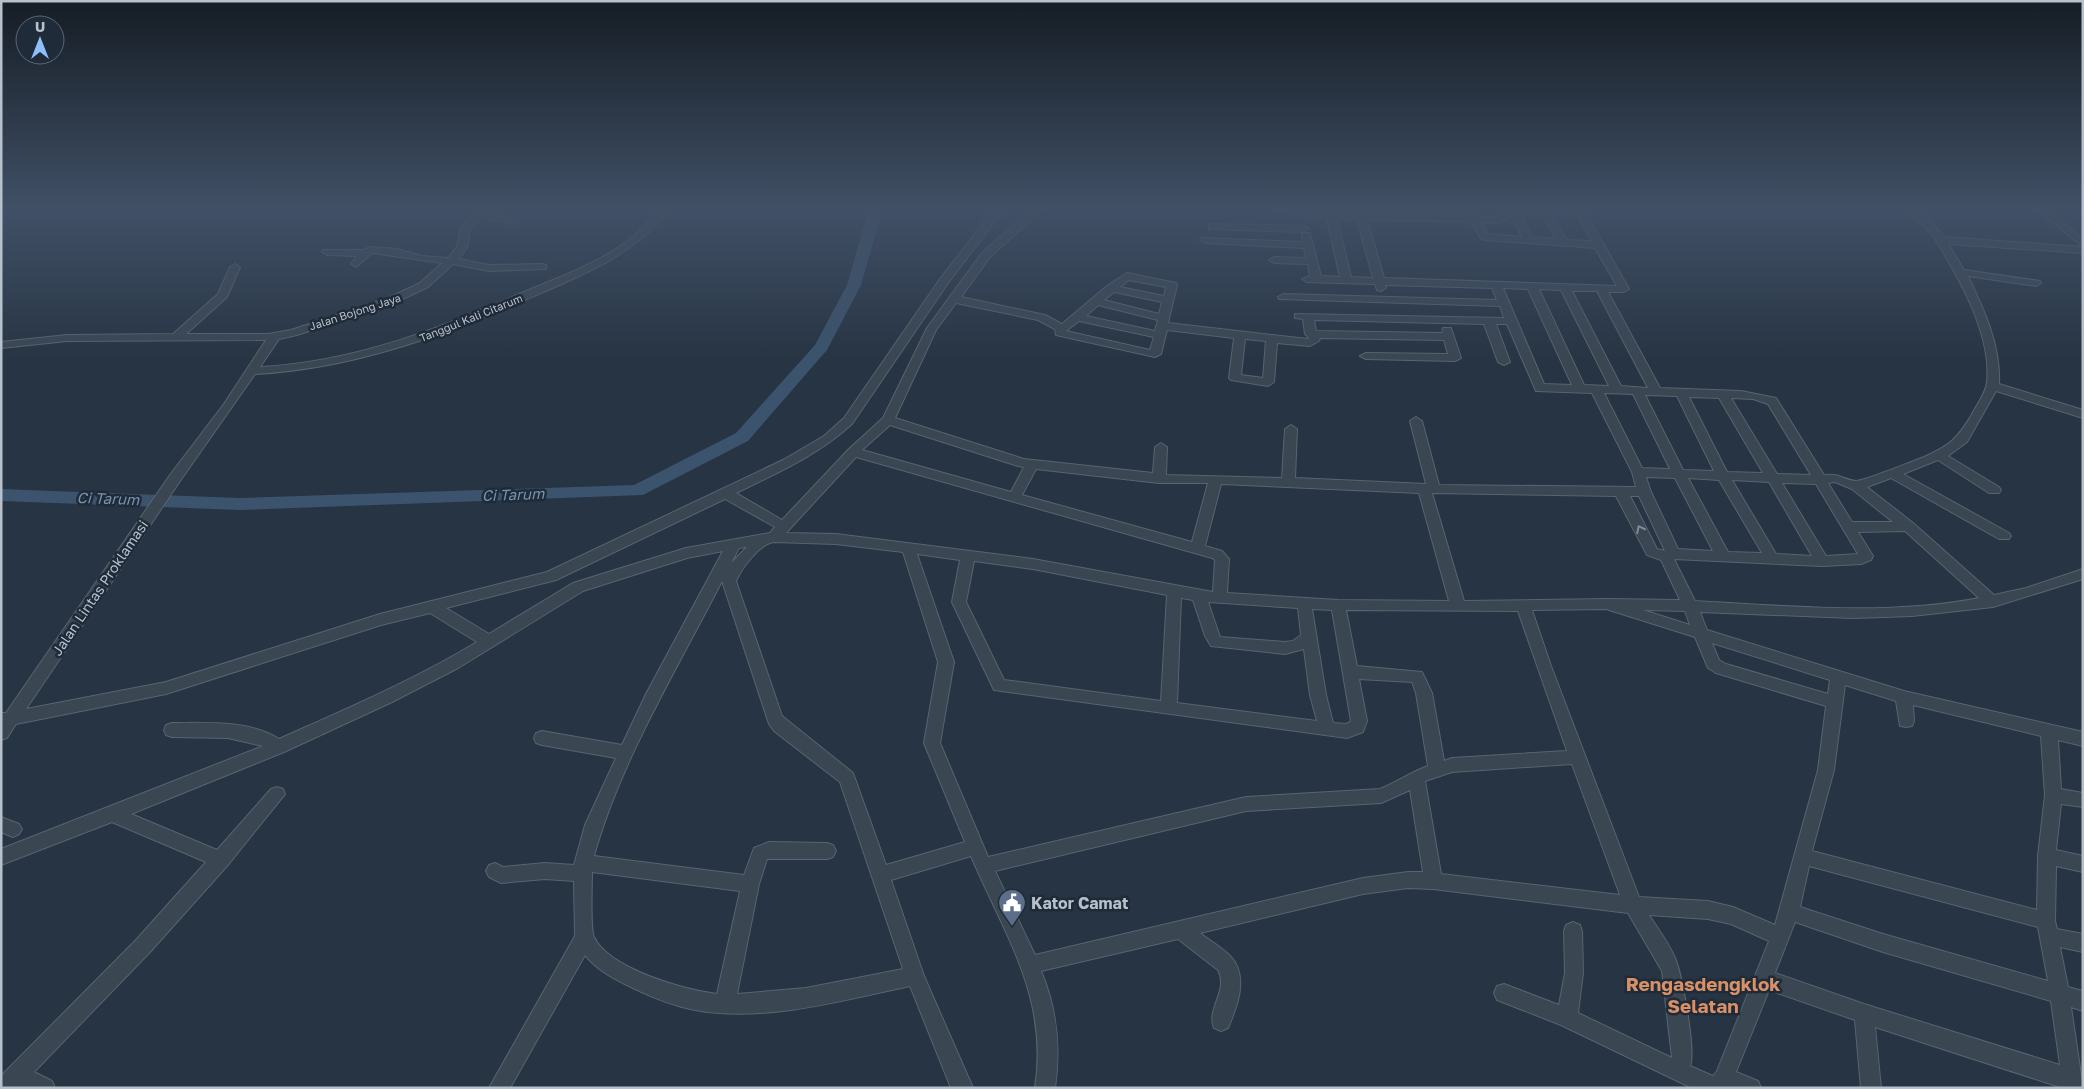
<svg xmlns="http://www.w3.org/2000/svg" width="2084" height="1089" font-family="'Golos Text',sans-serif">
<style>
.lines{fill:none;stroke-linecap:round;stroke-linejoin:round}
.river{fill:#3b536c;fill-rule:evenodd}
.minor-casing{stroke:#586470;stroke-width:2}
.minor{fill:#3a4652;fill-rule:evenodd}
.oneway{stroke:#7f8a95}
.labels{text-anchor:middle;stroke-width:5;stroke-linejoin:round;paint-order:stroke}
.far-street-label{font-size:11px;fill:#b7c1cc;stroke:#1f2b38}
.street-label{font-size:14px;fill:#b7c1cc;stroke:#1f2b38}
.water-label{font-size:15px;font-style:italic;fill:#7793b0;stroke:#1f2b38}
.near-poi-label{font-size:16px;font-weight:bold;fill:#b7c1cc;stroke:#1f2b38;text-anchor:start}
.near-quarter-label{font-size:19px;font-weight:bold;fill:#d99066;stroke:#1f2b38}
</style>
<rect width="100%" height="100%" fill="#263443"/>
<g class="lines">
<polygon class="river" points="869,208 883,208 861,285 827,350 748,441 643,495 240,510 1,501 1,489 240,498 634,485 736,433 815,345 847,285"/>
<defs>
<g id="minor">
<path d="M478,208H488L485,212L518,221L513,224L481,217L470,230L467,247L459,259L489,265L542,264L546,265V269L489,271L453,264L428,287L394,303L297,335L279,339L260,367C356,362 444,327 531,289C565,275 600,262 629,240C641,231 651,219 662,208H672C634,256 580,276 525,300C438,337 351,369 255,374L180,481L26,709L166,682L380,614L547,572L783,460L824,436L844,418L940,279L995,208H1005L948,283L852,424C818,455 777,473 736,493L782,520L849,449L883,418L927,328L982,253L1033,208H1044L990,257L961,297L1045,315L1062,324L1107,286L1127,273L1176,283L1177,285L1168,323L1308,339L1309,338L1305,334L1303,319L1295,318V314L1504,318L1500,306L1279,299L1278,297L1283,294L1497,300L1492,288L1385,285L1386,288L1381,291L1377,290L1375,284L1307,282L1302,279L1310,276L1308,264L1274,263L1269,260L1274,257L1306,258L1304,248L1205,243L1200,240L1201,238L1303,242L1302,233H1310L1321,276L1340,277L1327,219L1300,218L1295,215L1297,213L1361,212L1496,217L1501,215L1497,208H1583L1629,289L1624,292H1608L1660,388L1741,391L1776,398L1824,475C1841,473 1843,480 1856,481C1863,481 1914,461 1924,457C1949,446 1957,439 1971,416C1976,406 1986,393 1987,382C1992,334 1958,276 1935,239C1927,225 1912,219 1902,208C1921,208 1933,223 1944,237L2083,247L2035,208H2046L2083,239V253L1948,244L1964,270L2040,281L2041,283L2036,286L1968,276C1984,310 2001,346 1999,384L2083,410V418L1996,391L1967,442L1948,456L1999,487L2001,490L1999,493H1989L1938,460L1903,474L2009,533L2011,536L2009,539H1999L1891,478L1867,487L1913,523L1994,595L2026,588L2083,569V579L1993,607L1912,616L1853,618L1700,612L1707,630L1904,691L2083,732V746L2058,740L2061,789L2083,793V807L2061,804L2056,850L2083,856V872L2056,866L2055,921L2057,929L2083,934V952L2060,947L2068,987L2083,991V1011L2071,1007L2083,1088H2063L1875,1027L1881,1088H1861L1855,1020L1769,990L1736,1072L1758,1081L1761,1088H1692L1561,1025L1497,1000L1494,993L1497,986L1504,984L1559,1005L1565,973L1564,931L1566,925L1573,922L1580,925L1582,931L1583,973L1578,1013L1672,1058L1662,971L1628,913L1433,889L1408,888L1363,894L1200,933C1210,941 1223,948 1231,957C1249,977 1237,1007 1228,1028L1221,1031L1214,1028C1206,1009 1229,990 1218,970L1178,939L1041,971C1057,1009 1061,1047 1055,1088H1035C1049,997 1005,936 971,856L891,880L924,976L973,1088H951L910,986C844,1000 763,1023 695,1010C674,1006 654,998 635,989C616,980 598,971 585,955L510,1088H489L575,936L574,881L545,879L501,883L489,877L486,871L489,865L495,863L503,867L545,863L574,865L585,825L616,758L542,745L536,743L534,738L536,733L542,731L622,745L646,694L723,551L687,558L583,591L458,668L392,702L284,752L131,814L217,850L271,789L277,787L283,789L285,794L227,866L150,952L34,1072L52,1081L55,1088H1V1076L136,940L206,862L112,822L1,865V849L263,746L228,738L172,737L166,735L164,730L166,725L172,723C206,723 250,720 279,739C346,709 414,680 477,642L430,613L381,625L166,694L16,724L7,738L1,740V713H6L170,475L224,404L266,340L67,341L1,348V342L67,335L173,334L218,294L230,267L235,264L240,267L227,297L186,334H268L291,330L386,299L420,283L442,263L372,253L356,267L351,264L357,256L327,255L322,252L323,250H363L371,247L397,249L422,256L448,258L457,247L460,230ZM1509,212L1522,237L1488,234L1481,223H1497L1509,218ZM1520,213H1542L1556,239L1532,237ZM1551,214L1577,215L1592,241L1567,240ZM1337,219H1357L1373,278L1351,277ZM1367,220L1471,222L1481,239L1485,240L1595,248L1617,286L1384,278ZM1129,280L1166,287L1164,296L1120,287ZM1503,288L1528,289L1572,385L1544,384ZM1539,289L1561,290L1609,386L1584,385ZM1572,291H1597L1648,388L1621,386ZM1114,292L1162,302L1159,314L1104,300ZM956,303L1038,320L1055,329L1056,335L1155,357L1161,354L1167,330L1234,338L1229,378L1231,380L1268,386L1274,382L1277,343L1310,346L1319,341L1320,338L1444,340L1448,354L1366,353L1360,356L1366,359L1455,361L1461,358L1451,328H1443L1442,333L1316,331L1314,320L1484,324L1498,362L1504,365L1510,362L1496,324H1507L1536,391L1592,393L1632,472L1636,487L1439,485L1422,421L1416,417L1410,421L1426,484L1295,478L1297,429L1291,425L1285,429L1282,478L1166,475L1167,447L1161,443L1155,447L1153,473L1024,459L895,418L936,330ZM1098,305L1158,320L1155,331L1086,316ZM1079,321L1154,337L1150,350L1066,331ZM1245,339L1266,341L1263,378L1241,375ZM1604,393L1633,394L1670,469L1642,468ZM1645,395L1677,396L1714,471L1683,470ZM1689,397L1719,398L1763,473L1727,472ZM1731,398L1753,399L1768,404L1811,475L1777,474ZM890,425L1018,466L1024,467L1011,492L862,450ZM856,457L1212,558L1215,560L1213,592L1033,559L836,534L786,533ZM1036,469L1159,483H1208L1192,542L1022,495ZM1646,477L1675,478L1713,551L1678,549L1651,492ZM1688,478L1719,480L1762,553L1728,552ZM1732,480L1769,482L1812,556L1776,554ZM1835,482L1852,489L1893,522H1852L1828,483ZM1782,483L1816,484L1858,554L1826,556ZM1221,484L1419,493L1449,601L1338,600L1227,593L1229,559L1222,551L1205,546ZM1432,493L1616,496L1647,555L1661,560L1680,600L1606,599L1464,601ZM1630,496H1639L1665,551L1657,549ZM725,499L775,527L770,533L686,548L573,583L489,634L446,608L556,580ZM1905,531L1979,598C1888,616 1787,606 1695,601L1674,559L1822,566L1861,564L1871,560L1873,556L1858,532ZM774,542L836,544L903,552L938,662L924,743L965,842L886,865L853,773L782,716L736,581C742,568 759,544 774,542ZM747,547L731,563L739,548ZM917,554L960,560L952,602L994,690L1347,738L1363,732L1367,721L1359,679L1412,682L1416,693L1428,766C1411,772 1397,782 1380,789L1246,797L988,857L940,743L954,662ZM974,561L1033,569L1167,595L1161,701L1004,680L966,602ZM722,581L769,724L774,731L840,782L903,969L806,988L737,994L759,884L767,859H827L833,857L836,851L833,845L827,843L769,842L754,848L744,875L594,856C620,762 677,669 722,581ZM1181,598L1193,600L1205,636L1211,646L1285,654L1304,649L1310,695L1317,721L1177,703ZM1208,602L1298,608L1301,635L1293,641L1285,642L1220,637ZM1312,609L1332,610L1351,721L1346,724L1333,723L1326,695ZM1606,609L1695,637L1708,668L1716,673L1826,706L1818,770L1775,925L1733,907L1708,901L1639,897L1551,666L1532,610ZM1346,610L1518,611L1567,751L1452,758L1444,761L1432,693L1422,672L1357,666ZM1643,610L1685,611L1690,625ZM1712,643L1830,680L1828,694L1726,664L1719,660ZM1845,685L1896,701L1900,726L1906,727L1912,726L1914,721L1913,705L2041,736L2045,795L2038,856L2037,910L1812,851L1834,770ZM1572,764L1620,895L1441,874L1425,781L1452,772ZM1410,790L1423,872H1408L1363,878L1035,955L995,871L1246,811L1381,803ZM1809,866L2038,927L2048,981L1883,934L1800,907ZM592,872L740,891L717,994C685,990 609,969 594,937C590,928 592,885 592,872ZM1649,915L1708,919L1731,924L1769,941L1717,1071L1713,1076L1690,1066C1696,1052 1682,974 1675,958C1669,943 1658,929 1649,915ZM1795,922L1883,952L2051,1001L2060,1065L1864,1004L1775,973Z"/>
<polygon points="1268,208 1314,208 1315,209 1310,212 1273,211"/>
<polygon points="1212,224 1304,226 1309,229 1304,232 1209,229 1209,225"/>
<polygon points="1,817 19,824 22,829 19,834 13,837 1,832"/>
</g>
</defs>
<use href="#minor" class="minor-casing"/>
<use href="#minor" class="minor"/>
</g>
<defs><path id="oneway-chevron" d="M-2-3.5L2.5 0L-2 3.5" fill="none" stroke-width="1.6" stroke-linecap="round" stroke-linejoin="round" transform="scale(1.25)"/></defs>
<use class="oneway" href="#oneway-chevron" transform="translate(1640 529) rotate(-117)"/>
<linearGradient id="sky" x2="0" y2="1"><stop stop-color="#151d25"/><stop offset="0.58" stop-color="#415066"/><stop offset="1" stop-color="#415066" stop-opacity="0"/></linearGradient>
<rect width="2084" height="360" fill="url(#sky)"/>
<defs>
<symbol id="civic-pin" viewBox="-11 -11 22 30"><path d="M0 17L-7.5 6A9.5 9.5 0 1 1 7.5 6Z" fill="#5c6f8a" stroke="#1f2b38"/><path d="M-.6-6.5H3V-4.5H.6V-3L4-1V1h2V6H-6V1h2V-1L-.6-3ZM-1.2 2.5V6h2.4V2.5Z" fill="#fff"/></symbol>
</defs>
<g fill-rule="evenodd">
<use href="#civic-pin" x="996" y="887" width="32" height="43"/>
</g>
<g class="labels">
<g class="far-street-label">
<text transform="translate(355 312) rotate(-18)" y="4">Jalan Bojong Jaya</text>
<text transform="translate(471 318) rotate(-22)" y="4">Tanggul Kali Citarum</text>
</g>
<g class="street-label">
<text transform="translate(100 588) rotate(-56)" y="5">Jalan Lintas Proklamasi</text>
</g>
<g class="water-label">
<text transform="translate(513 495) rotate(-2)" y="5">Ci Tarum</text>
<text transform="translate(108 499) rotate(2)" y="5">Ci Tarum</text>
</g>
<g class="near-poi-label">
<text x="1031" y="909">Kator Camat</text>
</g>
<g class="near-quarter-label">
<text x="1703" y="991">Rengasdengklok<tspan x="1703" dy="22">Selatan</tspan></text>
</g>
</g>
<rect width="2084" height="1089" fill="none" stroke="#b7c1cc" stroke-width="5"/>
<g transform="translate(40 40)"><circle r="24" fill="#1f2b38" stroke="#5c6773"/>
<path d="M0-4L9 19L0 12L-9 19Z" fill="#8ebffb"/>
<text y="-8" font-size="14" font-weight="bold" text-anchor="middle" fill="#b7c1cc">U</text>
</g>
</svg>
